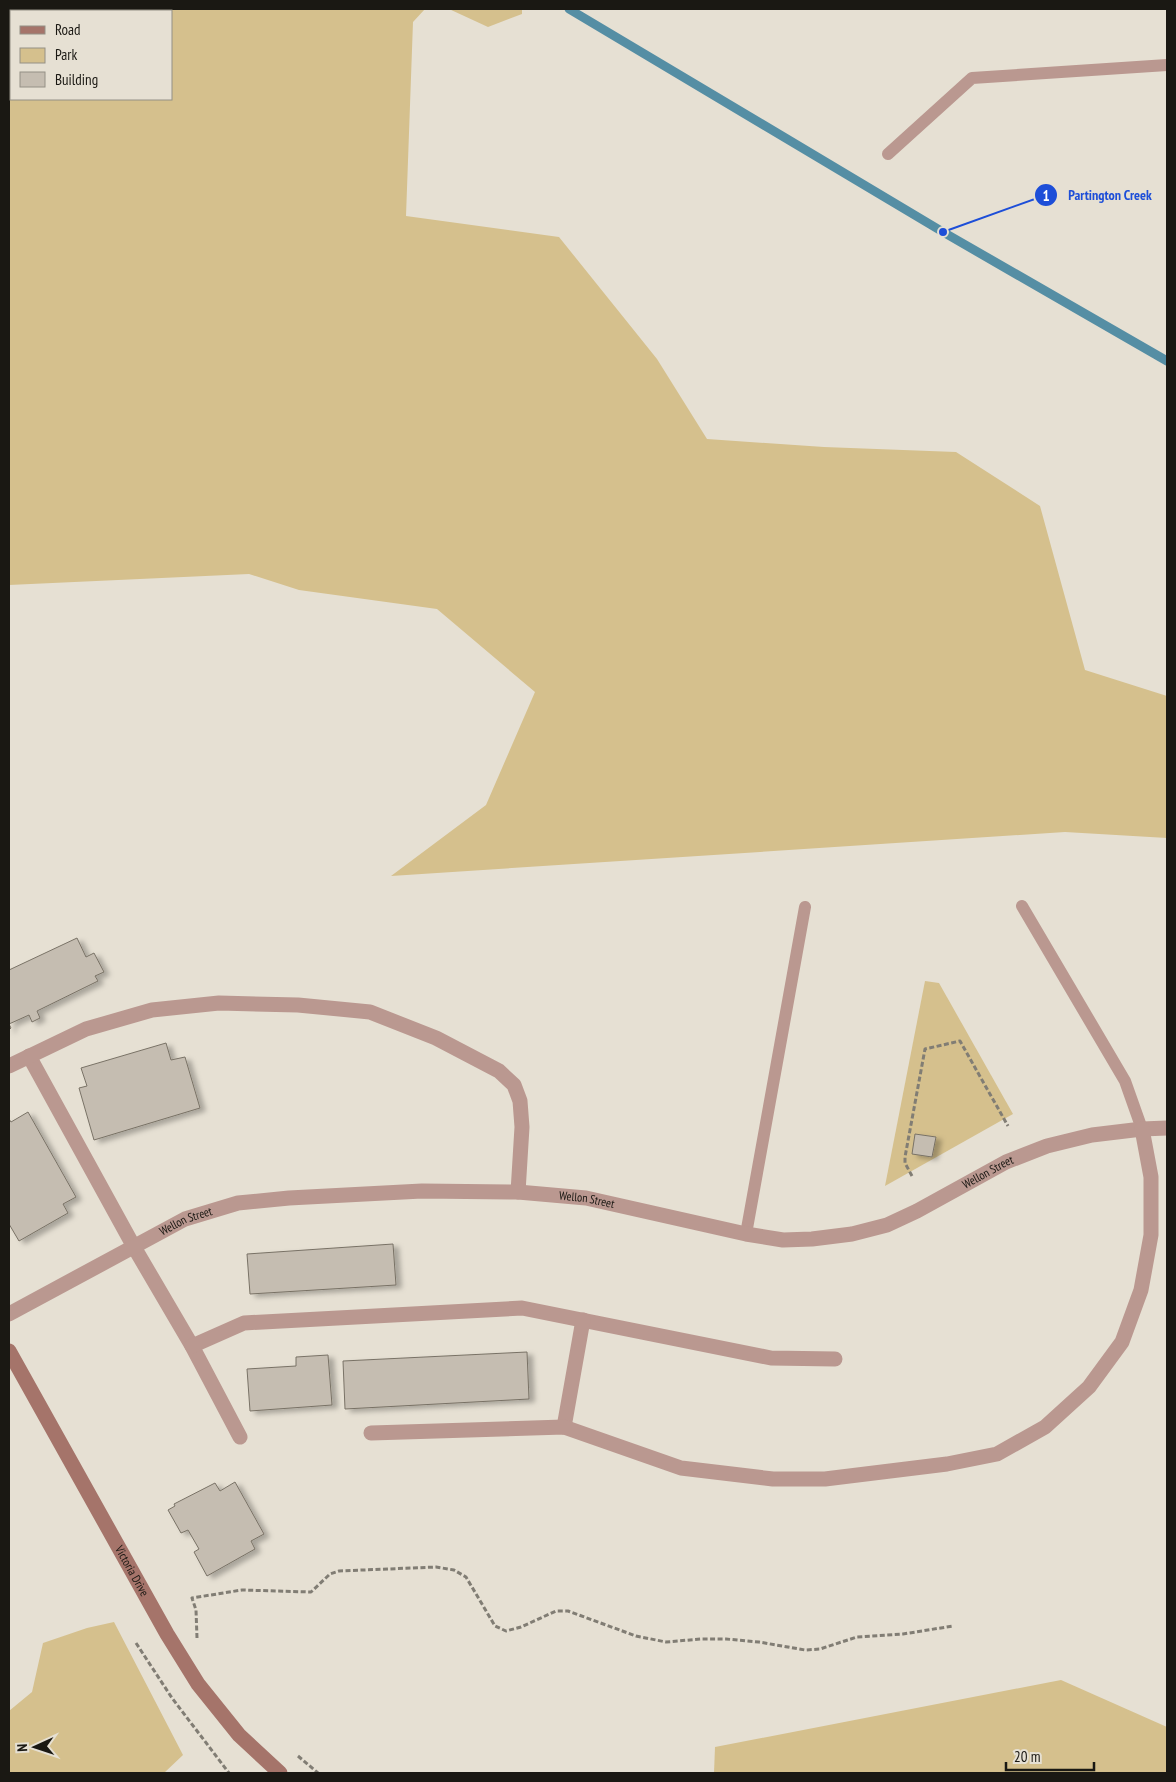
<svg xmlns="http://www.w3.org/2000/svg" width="1176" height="1782" font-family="'PT Sans Narrow',sans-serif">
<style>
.green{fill:#d5c08d}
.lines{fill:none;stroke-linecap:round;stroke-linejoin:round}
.stream{stroke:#558ea4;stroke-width:9}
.building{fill:#c5bdb1;stroke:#797266;filter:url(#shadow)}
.path{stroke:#817d74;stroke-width:3;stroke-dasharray:5 2.5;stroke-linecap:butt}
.lane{stroke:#ba9890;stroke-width:12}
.street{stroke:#ba9890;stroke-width:15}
.secondary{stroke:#a5746a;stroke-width:15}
.labels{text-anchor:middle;stroke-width:4.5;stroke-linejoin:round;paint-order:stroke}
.street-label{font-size:12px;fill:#1a1813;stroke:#e6e0d3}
.leader{fill:none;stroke:#1d4ed8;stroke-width:2}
.callout-dot{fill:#1d4ed8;stroke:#e6e0d3;stroke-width:2}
.mark-label{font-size:15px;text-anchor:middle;font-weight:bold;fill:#fff}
.callout-label{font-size:14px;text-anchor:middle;font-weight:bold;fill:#1d4ed8;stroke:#e6e0d3;stroke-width:4.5;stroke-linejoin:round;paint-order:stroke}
</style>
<defs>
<filter id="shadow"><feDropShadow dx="5.5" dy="3" stdDeviation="2.5" flood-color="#0004"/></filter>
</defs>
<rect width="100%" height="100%" fill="#e6e0d3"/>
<g class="green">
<polygon points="50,9 425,9 413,22 406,216 559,237 657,359 707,439 824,447 956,452 1040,506 1085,670 1167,696 1167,838 1065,832 391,876 486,805 535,692 437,609 299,590 249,574 9,585 9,55 11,55 11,99 171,99 171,11 50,11"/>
<polygon points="449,9 522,9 522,14 488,27"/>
<polygon points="925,981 939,983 1013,1114 885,1186"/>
<polygon points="114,1622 183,1755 164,1773 9,1773 9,1711 32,1692 43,1643 87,1628"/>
<polygon points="1061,1680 1167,1727 1167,1773 714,1773 715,1747"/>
</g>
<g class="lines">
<polyline class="stream" points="569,9 943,232 1167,361"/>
</g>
<g class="building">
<polygon points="77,938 86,957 94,953 104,972 95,976 98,981 37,1011 40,1018 32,1022 29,1015 9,1024 11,1028 9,1030 9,970"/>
<polygon points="166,1043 171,1060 185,1057 200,1108 94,1140 79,1088 87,1086 81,1068"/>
<polygon points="28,1112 76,1197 63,1204 68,1213 19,1241 9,1224 9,1119 11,1122"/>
<polygon points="915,1134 936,1137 932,1157 912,1154"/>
<polygon points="393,1244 396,1285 250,1294 247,1254"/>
<polygon points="527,1352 529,1399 345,1409 343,1361"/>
<polygon points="328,1355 332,1405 250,1411 247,1369 296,1366 296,1357"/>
<polygon points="235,1482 264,1534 251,1541 255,1549 207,1576 194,1552 199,1549 188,1530 181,1533 168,1510 175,1506 174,1504 215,1483 220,1491"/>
</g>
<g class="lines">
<g class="path">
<polyline points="912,1176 905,1163 905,1157 925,1049 960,1041 1008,1126"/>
<polyline points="197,1638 196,1610 192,1598 242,1590 311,1592 330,1574 339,1571 436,1567 454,1570 466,1577 495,1626 506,1631 521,1627 556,1611 568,1611 636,1636 666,1642 701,1639 726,1639 759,1642 805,1650 820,1649 857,1637 903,1634 953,1626"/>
<polyline points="136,1643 172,1698 229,1773"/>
<polyline points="298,1756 318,1773"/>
</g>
<g class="lane">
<polyline points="888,154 972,78 1167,65"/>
<polyline points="1022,906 1125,1081 1142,1129"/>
<polyline points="746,1234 805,907"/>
</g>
<g class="street">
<polyline points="9,34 11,33"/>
<polyline points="29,1056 134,1247 192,1346 240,1437"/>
<polyline points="9,1066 86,1029 152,1010 219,1003 298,1005 370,1012 436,1038 499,1071 514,1085 520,1101 522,1127 518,1192"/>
<path id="s1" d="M9,1314L185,1219L238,1203L289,1198L422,1191L518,1192L586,1198L746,1234L783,1240L812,1239L852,1234L887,1225L917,1211L1006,1162L1047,1146L1092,1135L1142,1129L1167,1128"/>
<polyline points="192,1346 244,1323 522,1308 771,1358 835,1359"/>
<polyline points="564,1427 583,1320"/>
<polyline points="371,1433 564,1427 681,1468 773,1479 825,1479 947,1464 997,1454 1045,1427 1089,1387 1122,1342 1141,1290 1151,1235 1151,1177 1142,1129"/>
</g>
<path class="secondary" id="s2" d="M9,1351L167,1634L198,1684L239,1735L280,1773"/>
</g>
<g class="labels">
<g class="street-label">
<text dy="4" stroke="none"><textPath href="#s1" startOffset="1025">Wellon Street</textPath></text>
<text dy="4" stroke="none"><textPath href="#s1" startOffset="605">Wellon Street</textPath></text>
<text dy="4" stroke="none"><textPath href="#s1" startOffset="200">Wellon Street</textPath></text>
<text dy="4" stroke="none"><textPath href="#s2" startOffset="252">Victoria Drive</textPath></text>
</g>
</g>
<path class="leader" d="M943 232L1046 195"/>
<g class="callout-dot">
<circle cx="943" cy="232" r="5"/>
<circle cx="1046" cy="195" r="12"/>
</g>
<g class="mark-label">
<text x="1046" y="201">1</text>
</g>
<g class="callout-label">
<text x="1110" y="200">Partington Creek</text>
</g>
<rect width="1176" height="1782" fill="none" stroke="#1a1813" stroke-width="20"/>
<rect x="10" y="10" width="162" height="90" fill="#e6e0d3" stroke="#949086"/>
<rect x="20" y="26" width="25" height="8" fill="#a5746a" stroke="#949086"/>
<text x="55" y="35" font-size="15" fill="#1a1813">Road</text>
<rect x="20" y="48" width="25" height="15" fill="#d5c08d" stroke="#949086"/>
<text x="55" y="60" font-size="15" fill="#1a1813">Park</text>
<rect x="20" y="72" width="25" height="15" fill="#c5bdb1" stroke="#949086"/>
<text x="55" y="85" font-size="15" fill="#1a1813">Building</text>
<g transform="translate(35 1747) rotate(267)" stroke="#e6e0d3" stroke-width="4" paint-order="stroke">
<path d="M0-4L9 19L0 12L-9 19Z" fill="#1a1813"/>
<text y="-8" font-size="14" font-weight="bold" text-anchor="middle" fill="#1a1813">N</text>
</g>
<path d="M1006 1762v8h88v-8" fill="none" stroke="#1a1813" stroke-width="2.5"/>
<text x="1014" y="1762" font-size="15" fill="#1a1813" stroke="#e6e0d3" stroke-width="4" paint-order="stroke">20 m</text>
</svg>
